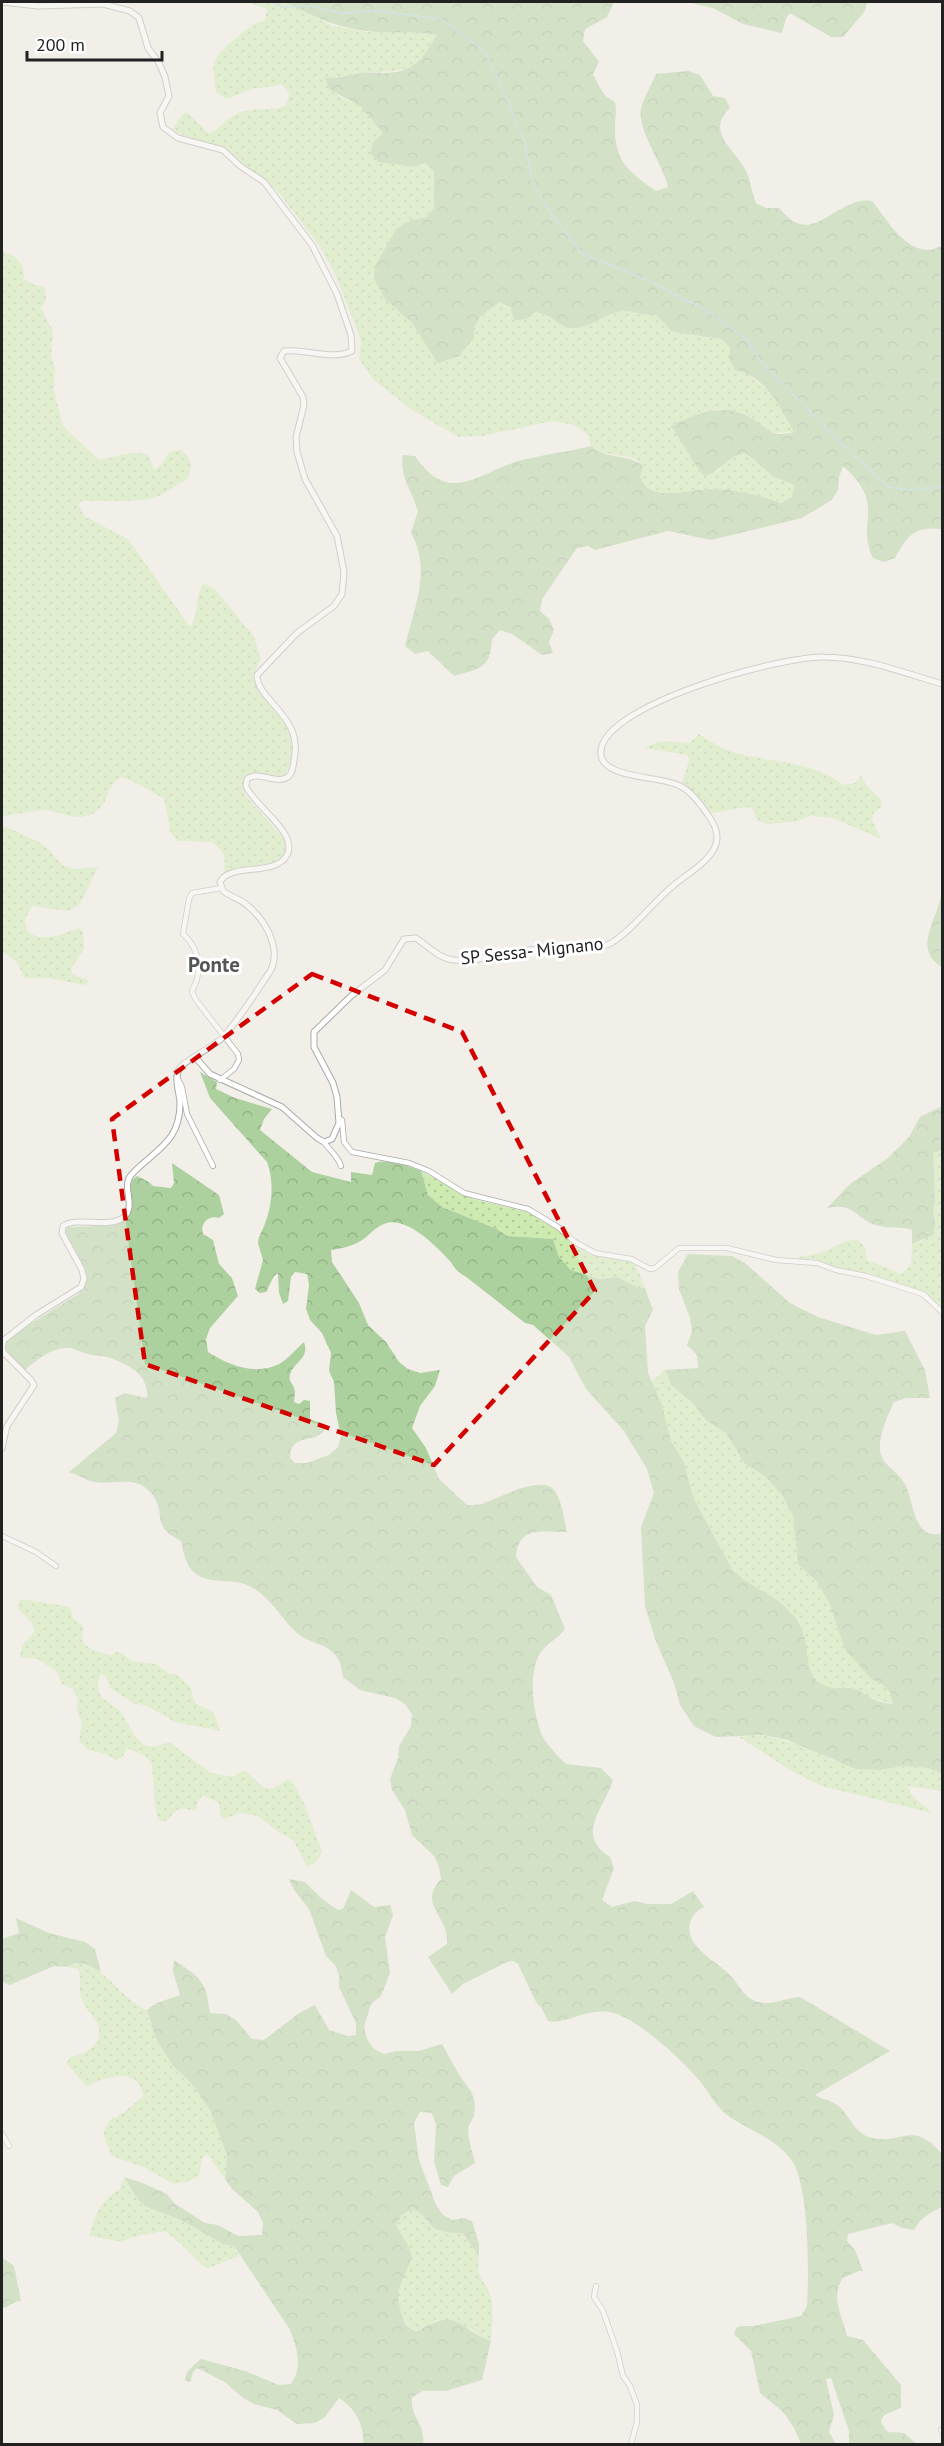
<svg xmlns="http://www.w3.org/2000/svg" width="944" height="2446" font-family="'PT Sans',sans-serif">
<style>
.grass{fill:url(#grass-dots)}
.forest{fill:url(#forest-crowns)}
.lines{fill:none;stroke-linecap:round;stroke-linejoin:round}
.stream{stroke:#aad3df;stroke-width:1.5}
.minor-casing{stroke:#a9a9a9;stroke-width:6}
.tertiary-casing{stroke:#a9a9a9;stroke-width:7}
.minor{stroke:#fff;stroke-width:4.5}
.tertiary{stroke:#fff;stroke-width:5}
.marked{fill:none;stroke:#d40000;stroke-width:4.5;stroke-dasharray:12 8;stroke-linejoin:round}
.labels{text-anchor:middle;stroke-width:6;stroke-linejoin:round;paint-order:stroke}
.street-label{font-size:18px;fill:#222;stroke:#fff}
.quarter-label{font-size:21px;font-weight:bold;fill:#555;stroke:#fff}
</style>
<defs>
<pattern id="grass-dots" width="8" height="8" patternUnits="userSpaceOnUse" patternTransform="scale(1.5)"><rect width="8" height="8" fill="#cdebb0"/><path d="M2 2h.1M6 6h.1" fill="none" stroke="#b0c997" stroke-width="1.8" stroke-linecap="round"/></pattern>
<pattern id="forest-crowns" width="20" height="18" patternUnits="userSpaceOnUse" patternTransform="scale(1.5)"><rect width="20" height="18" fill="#add19e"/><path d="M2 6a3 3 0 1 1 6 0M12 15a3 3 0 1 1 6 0" fill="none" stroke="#95b388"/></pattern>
</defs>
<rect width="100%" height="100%" fill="#f2efe9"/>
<g class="grass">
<path d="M245,2H283L333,26L367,32H417L437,35C433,41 430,50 425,55C408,76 386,70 363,73C349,74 339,79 325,77L339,96L360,106L383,133L374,141L378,162L414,167L426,163L434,171V207L426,217L409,221L396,229L375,266L393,307L404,314L425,342L459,356L474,338L475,326L481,316L500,302L526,319L535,312C552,314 556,325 569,328C586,331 602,315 618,312C632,309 642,316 656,315L673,332L721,339L730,347L729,359L775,396L794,432L770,433L751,417L740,412L717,409L682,420L672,426L686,446L690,457L717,472L733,455L745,453L755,459L772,476L795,485L792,497L781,503C762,495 729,488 708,489C691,490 673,496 657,492C648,490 644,485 640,477L643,466L634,458L598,452L591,446L588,435L575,425L552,421L482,436L458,437L411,409L374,380L359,360L361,340L336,276L321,248L279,193L266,181L246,168L223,147L192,139L172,130L183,114L187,112L209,134C221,129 227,117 239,113C255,107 271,111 286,106L289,94L282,84C271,88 260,87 249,90C241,92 235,97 226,99L216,92L213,68L217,56L225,47L253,24L265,21L267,9Z"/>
<path d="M2,251L15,257L23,267L24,279L34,285L45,287L46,299L41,309L53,331L51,355L55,367L54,391L63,426L99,460C111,458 138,448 148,456C151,459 152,466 154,470L163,463L169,452L181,450C193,459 193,467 187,480C176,484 162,496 153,498C129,503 105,500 81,501L79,505L84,516L128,539L190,627C201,611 193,599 204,583L215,589L254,637L261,660L256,669L254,680C266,708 299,725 291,758C290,765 288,771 284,776L252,774L247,775L243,783L245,795L285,840V854L274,862L223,873C227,858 224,852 213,842L177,841L170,831L164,798C149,792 137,781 121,777C103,789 111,803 94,813C78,823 61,811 43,810C39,810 6,816 2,817Z"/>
<path d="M699,734C710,741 723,750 736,753C772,763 812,760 843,785L855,783L861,776L867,786L881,800L882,806L873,814L872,820L881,839L833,818L809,816L798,821L768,824L757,820L753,809L747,807L712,813L696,794L682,783L689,761L688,755L644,748L660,741L689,743Z"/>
<path d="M2,825L37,841L47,848L63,866L75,869L98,867L81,902L76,907L68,911L32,906L25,919L27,931C41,943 62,935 78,928L83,931L84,949L71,969L73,975L86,979L89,982L84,985L49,978H24L18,963L2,951Z"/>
<polygon points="942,1150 942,1308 925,1292 868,1275 841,1270 815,1260 798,1259 799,1257 821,1253 846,1241 858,1240 865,1247 867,1260 901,1274 911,1265 912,1244 922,1241 935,1223 933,1212 935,1200 933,1152"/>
<polygon points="421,1171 473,1199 527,1212 558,1230 589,1254 635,1263 645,1288 639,1288 623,1280 611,1277 599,1279 571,1270 559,1257 553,1239 507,1236 497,1229 442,1207 428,1195"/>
<polygon points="665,1370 672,1386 691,1401 706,1420 726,1433 745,1464 765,1476 782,1495 793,1516 798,1564 816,1581 829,1602 844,1648 871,1678 882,1684 890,1692 894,1704 870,1698 849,1687 837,1689 825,1687 816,1679 808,1669 803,1633 791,1612 782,1603 741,1579 732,1569 693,1497 684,1462 671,1441 662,1405 651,1382"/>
<path d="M22,1599L70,1607L73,1618L83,1626C84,1632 81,1637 83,1642C87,1649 103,1654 111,1655L116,1652L122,1653L132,1661L156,1664L170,1674H176L190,1686L195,1703C215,1713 214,1709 220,1731L175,1722L147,1706L135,1704L110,1688L106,1676L101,1674C98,1679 97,1686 99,1692C102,1702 113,1703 119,1710C129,1721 133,1741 148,1746C155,1749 162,1742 170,1743L211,1773L229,1776H234L244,1770C253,1775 260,1791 273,1788C280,1786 284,1780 291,1780C306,1802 312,1826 322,1851C320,1858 314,1865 307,1867L293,1840L277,1831L258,1816L241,1813L224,1819L220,1815L219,1803L203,1795L198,1800L196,1811C177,1807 180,1806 167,1821H160C152,1811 155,1778 151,1763L143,1755L127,1748L122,1758L116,1760L105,1754L88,1750L79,1741L82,1723L77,1712L78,1700L73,1689L62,1684L57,1672L38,1659L20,1657L22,1645L35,1632L31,1622L18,1609V1603Z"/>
<path d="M764,1735L810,1748L831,1760L880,1770L904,1766L928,1768L942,1774V1791L908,1786C913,1802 922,1801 932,1813L821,1786L788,1769L739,1737Z"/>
<path d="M76,1963C107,1966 120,1999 147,2010L155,2036L161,2047L174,2067L191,2083L210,2110L227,2155L225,2179L207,2154L202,2158L199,2176L187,2182L174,2184L145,2168L112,2156C105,2138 98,2133 113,2117L116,2118L143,2097C141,2066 105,2076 87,2087L66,2063L70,2057C84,2055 105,2044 98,2026C94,2016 84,2008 81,1997C78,1987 82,1977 78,1969L66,1967Z"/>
<path d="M124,2177L138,2200L147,2207L181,2220L223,2244L234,2246L239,2257C227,2259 218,2266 206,2268C191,2256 180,2241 165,2231C153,2234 131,2235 123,2242L89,2236C95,2215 100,2201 120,2189Z"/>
<path d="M412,2209C427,2215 426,2225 438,2230C445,2233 455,2232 463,2234L479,2256C476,2283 489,2282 492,2301C494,2313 491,2329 491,2341L480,2336L471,2329L437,2320L416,2332C403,2324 394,2307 397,2291C400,2275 413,2265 408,2246C406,2239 399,2231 396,2225L402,2215Z"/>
</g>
<g class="forest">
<path d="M283,2H614L607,17L585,29L583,41L599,62L593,74C600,87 602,96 615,102C617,111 615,117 615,126C614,161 629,172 656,191L668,187C663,164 637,130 641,109C644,96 651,86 656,74L688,71L700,75L713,96L725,98L730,108C706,130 732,148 744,167C751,178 751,192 756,203L766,208H779C783,212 788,218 793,221C819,237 841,196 872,201C886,218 903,250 929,250C933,250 938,247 942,246V529C914,526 908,535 895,558L884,562L873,558C855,519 888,507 843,466L839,477L838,490L832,500L802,518L711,540L668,531L595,550L588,546L577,548L542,599L540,611L549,619L554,630L549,642L553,653L542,655L512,634L500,630L492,639C490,670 480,668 454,676L428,651L415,654L405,646C414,608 432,570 411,533L418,511C412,490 399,477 403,455L415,456C450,508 480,471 522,460C545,454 568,452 591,446C606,460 628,453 643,466L640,477C644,485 648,490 657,492C673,496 691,490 708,489C730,488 761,495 781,503L792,497L794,485L772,476L755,460L745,453C728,456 721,471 705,476C691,461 683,443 671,426C694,413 724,403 748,416C767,426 768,439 794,432C779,406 766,376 735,370L729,359L730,347L721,339L673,332L656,315C642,316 632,309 618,312C602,315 586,331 569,328C556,325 552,314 535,312L526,319L514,320L511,308L500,302L481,316L475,326L474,338L459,356L438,363L411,322L385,299L374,278L375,266L396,229L409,221L426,217L434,208V171L425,163L414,167L378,162L370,153L374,141L383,133L360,106L329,89L325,77C338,79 348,75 361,73C369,72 376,73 384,73C415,73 423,58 437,35C413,30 390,34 367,31C336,28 311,15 283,2Z"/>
<polygon points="687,2 867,2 865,11 843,37 831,37 790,13 786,18 782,33 743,24 713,8"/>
<path d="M942,889V967C910,948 941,915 942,889Z"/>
<path d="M200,1072L217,1082L216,1089L235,1098L272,1109L264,1119L260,1130L312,1172L351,1182V1172L372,1175L375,1163C390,1158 407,1166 421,1171L428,1195L442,1207L497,1229L507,1236L553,1239L559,1257L571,1270L599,1279L617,1277L639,1288H645L653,1310L645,1326L648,1373L662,1405L671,1441L684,1462L693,1497L732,1569C749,1588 776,1594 791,1613C796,1618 801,1625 803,1632C810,1652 803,1679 828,1687C836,1690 843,1686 851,1688C859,1689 864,1695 871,1698C878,1702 886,1703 893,1704L890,1692L882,1684L871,1679L844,1648L829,1602L816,1581L798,1564L793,1516L782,1495L765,1476L745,1464L726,1433L706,1420L691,1401L672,1386L665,1370L698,1368L697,1355L687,1345L692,1332L690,1318L679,1289L678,1272L688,1254L732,1256L745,1263L790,1303L818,1317L876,1335L905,1331L925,1370L930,1398H906L894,1402C888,1415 878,1437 880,1451C883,1466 898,1471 905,1484C914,1500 913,1542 942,1533V1774L928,1768L904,1766L880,1770L856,1769L787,1740L764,1735L716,1737L694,1726L680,1705L674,1683L655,1639L645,1606L641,1527L654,1493L647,1469L624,1431L586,1389L569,1357L533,1325L525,1323L465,1276C453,1270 455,1265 446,1257C433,1243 404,1215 384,1224C376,1227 371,1233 365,1238C354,1246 344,1248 331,1250L332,1262L359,1303L368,1325L386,1342L399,1362L408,1369L420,1373L440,1370L435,1386L420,1406L412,1428L426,1448L439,1479L467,1505C471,1505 476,1505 481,1504C497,1500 542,1473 555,1491C562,1502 564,1519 567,1532C543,1533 519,1524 516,1557L537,1587L551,1595L565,1629C558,1639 545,1644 539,1655C528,1677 533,1718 544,1739C550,1748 558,1756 566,1764L601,1768L613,1780C605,1808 574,1834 610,1857L614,1868L602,1900L612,1907L635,1901L647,1904H671L693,1891L704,1907C697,1910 692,1916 690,1923C684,1947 717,1961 730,1975C737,1982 745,1998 755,2001C771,2007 784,1998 800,1997L890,2051L815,2095C821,2099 829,2100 836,2104C849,2113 853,2132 869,2137C901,2147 911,2118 942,2154V2207C929,2213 922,2217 914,2230L902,2228L892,2223L848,2234L847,2241L855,2250L863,2271H859L843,2278C830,2297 842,2315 847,2336L863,2340L901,2385V2408L884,2415L881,2421C888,2438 890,2430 904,2433L917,2444H849V2431L831,2378L826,2379L834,2415L829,2432L836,2444H801L794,2428L783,2412L760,2393L751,2351L734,2334L736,2328L741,2326H753L801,2316L807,2306C809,2273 809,2196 795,2166C784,2143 752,2131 731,2118C716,2108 710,2093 699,2080C682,2060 639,2020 614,2013C587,2006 567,2025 548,2021L541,2007L536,2002L518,1964L513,1961L507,1962L463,1984L452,1994L428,1957L447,1944C449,1914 417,1905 441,1879L439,1867L434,1856L412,1835L405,1810L392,1790L390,1779L398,1758L399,1746L411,1726L412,1714L405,1704L395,1698L360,1690L343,1677C342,1670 341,1662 336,1656C328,1645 315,1644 304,1638C282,1625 271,1591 241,1583C227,1580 209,1583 196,1574C185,1566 184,1553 181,1541C149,1526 168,1512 151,1493C134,1473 111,1487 90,1481C83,1478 76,1474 69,1472L116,1433L119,1421L115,1398L124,1393L147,1398C149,1375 130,1365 110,1358C103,1355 95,1356 87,1354C79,1352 74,1347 65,1348C52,1348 35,1361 25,1370C15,1361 5,1356 5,1342L11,1336L78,1294C95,1274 76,1253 65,1234L67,1227L100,1226L124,1221C139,1204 121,1186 137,1176L149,1182L153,1186L171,1188L174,1183L172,1163L219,1195L224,1214L219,1218C208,1215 200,1223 203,1234L213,1240L219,1264L232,1278L238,1296L210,1328L206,1339L208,1352C228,1365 256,1376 279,1364C288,1359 296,1349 304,1342C310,1359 293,1362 290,1375C288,1382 293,1383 294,1388C296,1392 294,1398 294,1402L299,1404L304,1400L310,1401V1419L322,1424L325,1429C318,1445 290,1431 290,1458L295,1463H307L329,1455L338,1447L341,1436L336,1413L334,1382L329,1371L331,1353L322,1333L310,1320L306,1309L309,1285L307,1274L295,1272L291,1277L288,1301L283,1304L279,1293L278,1273L274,1276L266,1292L260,1293L255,1289L263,1260L258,1243L259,1237C271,1214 276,1186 267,1162L210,1098Z"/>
<path d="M942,1106V1150L933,1153L935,1200L933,1212L935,1223L933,1235L912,1244V1230C901,1226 891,1229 879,1226C855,1221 858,1202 827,1208L850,1184L888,1158L909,1137L920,1117Z"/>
<path d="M289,1879L305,1882L322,1899L338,1910L343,1909L351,1890L374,1907L390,1905L393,1915L385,1937L390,1973L381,1996L371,2004L364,2027L367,2039L374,2049L384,2054L396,2051H419L442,2044L458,2073L472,2093L475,2104L474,2116L468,2127L469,2140L475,2163L454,2176L448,2187L441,2185L434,2161L436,2125L432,2113L420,2112L414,2123L419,2160L436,2205L443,2215L453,2220L464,2218L472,2221L479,2244V2256L463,2234C455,2232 445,2233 438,2230C427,2225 427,2215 412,2209L402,2215L396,2225L408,2245L412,2257C400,2290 391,2290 406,2325L416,2332C459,2306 455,2327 491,2341L482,2380L446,2391H422L412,2398C410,2417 425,2422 423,2444H363C365,2426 355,2408 339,2398L325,2417L315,2423L297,2424L277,2410L254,2404L243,2398L225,2382L197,2368L193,2372L190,2382L185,2380C185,2371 194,2365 201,2359L245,2371L279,2385L291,2384C303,2368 297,2346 289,2328L234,2246L223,2244L181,2220L147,2207L138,2200L124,2177L145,2184L167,2194L174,2203L205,2223L218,2225L238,2236L262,2235L263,2223L258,2212L232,2189L225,2179L227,2155L210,2110L191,2083L174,2067L161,2047L155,2036L147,2010L157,2003L180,1995L173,1972L174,1960C201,1978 206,1980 210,2013L226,2014L236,2020L252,2039L264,2040L299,2013L315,2005L329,2030L348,2036L356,2035V2023L339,1987V1975L335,1965L326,1956L309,1909L294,1890Z"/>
<polygon points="16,1918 49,1933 85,1942 95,1949 101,1972 85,1964 76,1963 66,1967 54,1966 10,1985 2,1982 2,1939 19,1933"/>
<path d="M2,2257L14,2266L21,2301C13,2301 9,2308 2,2308Z"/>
</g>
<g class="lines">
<polyline class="stream" points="271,2 282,7 311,6 342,13 376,11 442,19 484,51 490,61 524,140 533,182 545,205 580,251 591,257 659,285 683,300 698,305 745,338 768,371 791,392 835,438 889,487 908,490 942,487"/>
<defs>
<g id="minor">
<polyline points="177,1077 182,1087 187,1114 213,1166"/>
<path d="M220,1080L234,1069L239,1060L238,1054L196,1000L192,992C193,987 196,983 197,979C201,961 196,946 183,934L189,899L192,893L221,888"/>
<polyline points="339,1118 342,1120 344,1142 352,1152 409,1163 429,1171 464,1193 528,1209 558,1227 575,1242 595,1253 631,1259 650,1269 655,1268 679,1248 727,1248 776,1260 817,1263 836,1270 866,1276 923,1294 942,1312"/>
<path d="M324,1142C329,1150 338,1156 341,1166"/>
<polyline points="2,1536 36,1552 56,1566"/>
<polyline points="2,2134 9,2146"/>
<polyline points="596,2286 594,2297 603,2311 617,2351 623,2376 630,2386 637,2405 637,2422 631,2444"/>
<polyline points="941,2430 942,2432"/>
</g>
<g id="tertiary">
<path d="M195,1057L210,1074L282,1107L317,1138L324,1142L332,1139L339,1123L337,1097L333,1083L314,1047V1032L351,996L385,970L404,939L416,938C427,946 440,959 454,960C476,963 515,950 539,949C561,947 591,954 611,943C630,933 655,900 674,885C687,874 711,861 716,844C719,834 714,823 708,815C700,804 692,792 680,786C661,775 597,780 601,750C607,703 782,656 824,657C863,657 905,673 942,684"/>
<path d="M2,1448L7,1426L34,1385L31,1380L4,1353L2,1348L4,1340L36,1315L81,1287L84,1279L82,1270L62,1233L63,1226C76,1216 110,1229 124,1217C137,1205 120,1186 132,1174C156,1149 181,1142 180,1101C179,1092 174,1078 179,1069C185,1059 213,1048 223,1037C241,1017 256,992 271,970C281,948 266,921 248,906C241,899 231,897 223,891L220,882C230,862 276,877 287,855C299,833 253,805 246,786L247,779C259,770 276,785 288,777C293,773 293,766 294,760C304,716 257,701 257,675L297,633L334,606L342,594L344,572L337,536L305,479L297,452L296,437L304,405L303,397L280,358L284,351C306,348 331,361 352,351L351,335L337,294L312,245L264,182L240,166L223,150L178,138L163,127L160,113L169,96L165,77L159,63L148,48L139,18L130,11L103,4L38,6L2,2"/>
</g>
</defs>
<use href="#minor" class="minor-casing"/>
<use href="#tertiary" class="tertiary-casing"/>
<use href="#minor" class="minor"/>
<use href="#tertiary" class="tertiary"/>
</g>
<path d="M0 0H944V2446H0ZM312,974L462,1032L595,1291L434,1465L145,1364L112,1119Z" fill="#f2efe9" fill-opacity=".55" fill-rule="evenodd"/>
<path class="marked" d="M312,974L462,1032L595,1291L434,1465L145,1364L112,1119Z"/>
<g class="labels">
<g class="street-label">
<text transform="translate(532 951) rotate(-6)" y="6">SP Sessa- Mignano</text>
</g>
<g class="quarter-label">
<text x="214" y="972">Ponte</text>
</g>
</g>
<rect width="944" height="2446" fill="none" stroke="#222222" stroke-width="6"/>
<path d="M27 51v9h135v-9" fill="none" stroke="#222222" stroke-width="3"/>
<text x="36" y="51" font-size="18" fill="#222222" stroke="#ffffff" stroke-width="4.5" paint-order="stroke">200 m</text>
</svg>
